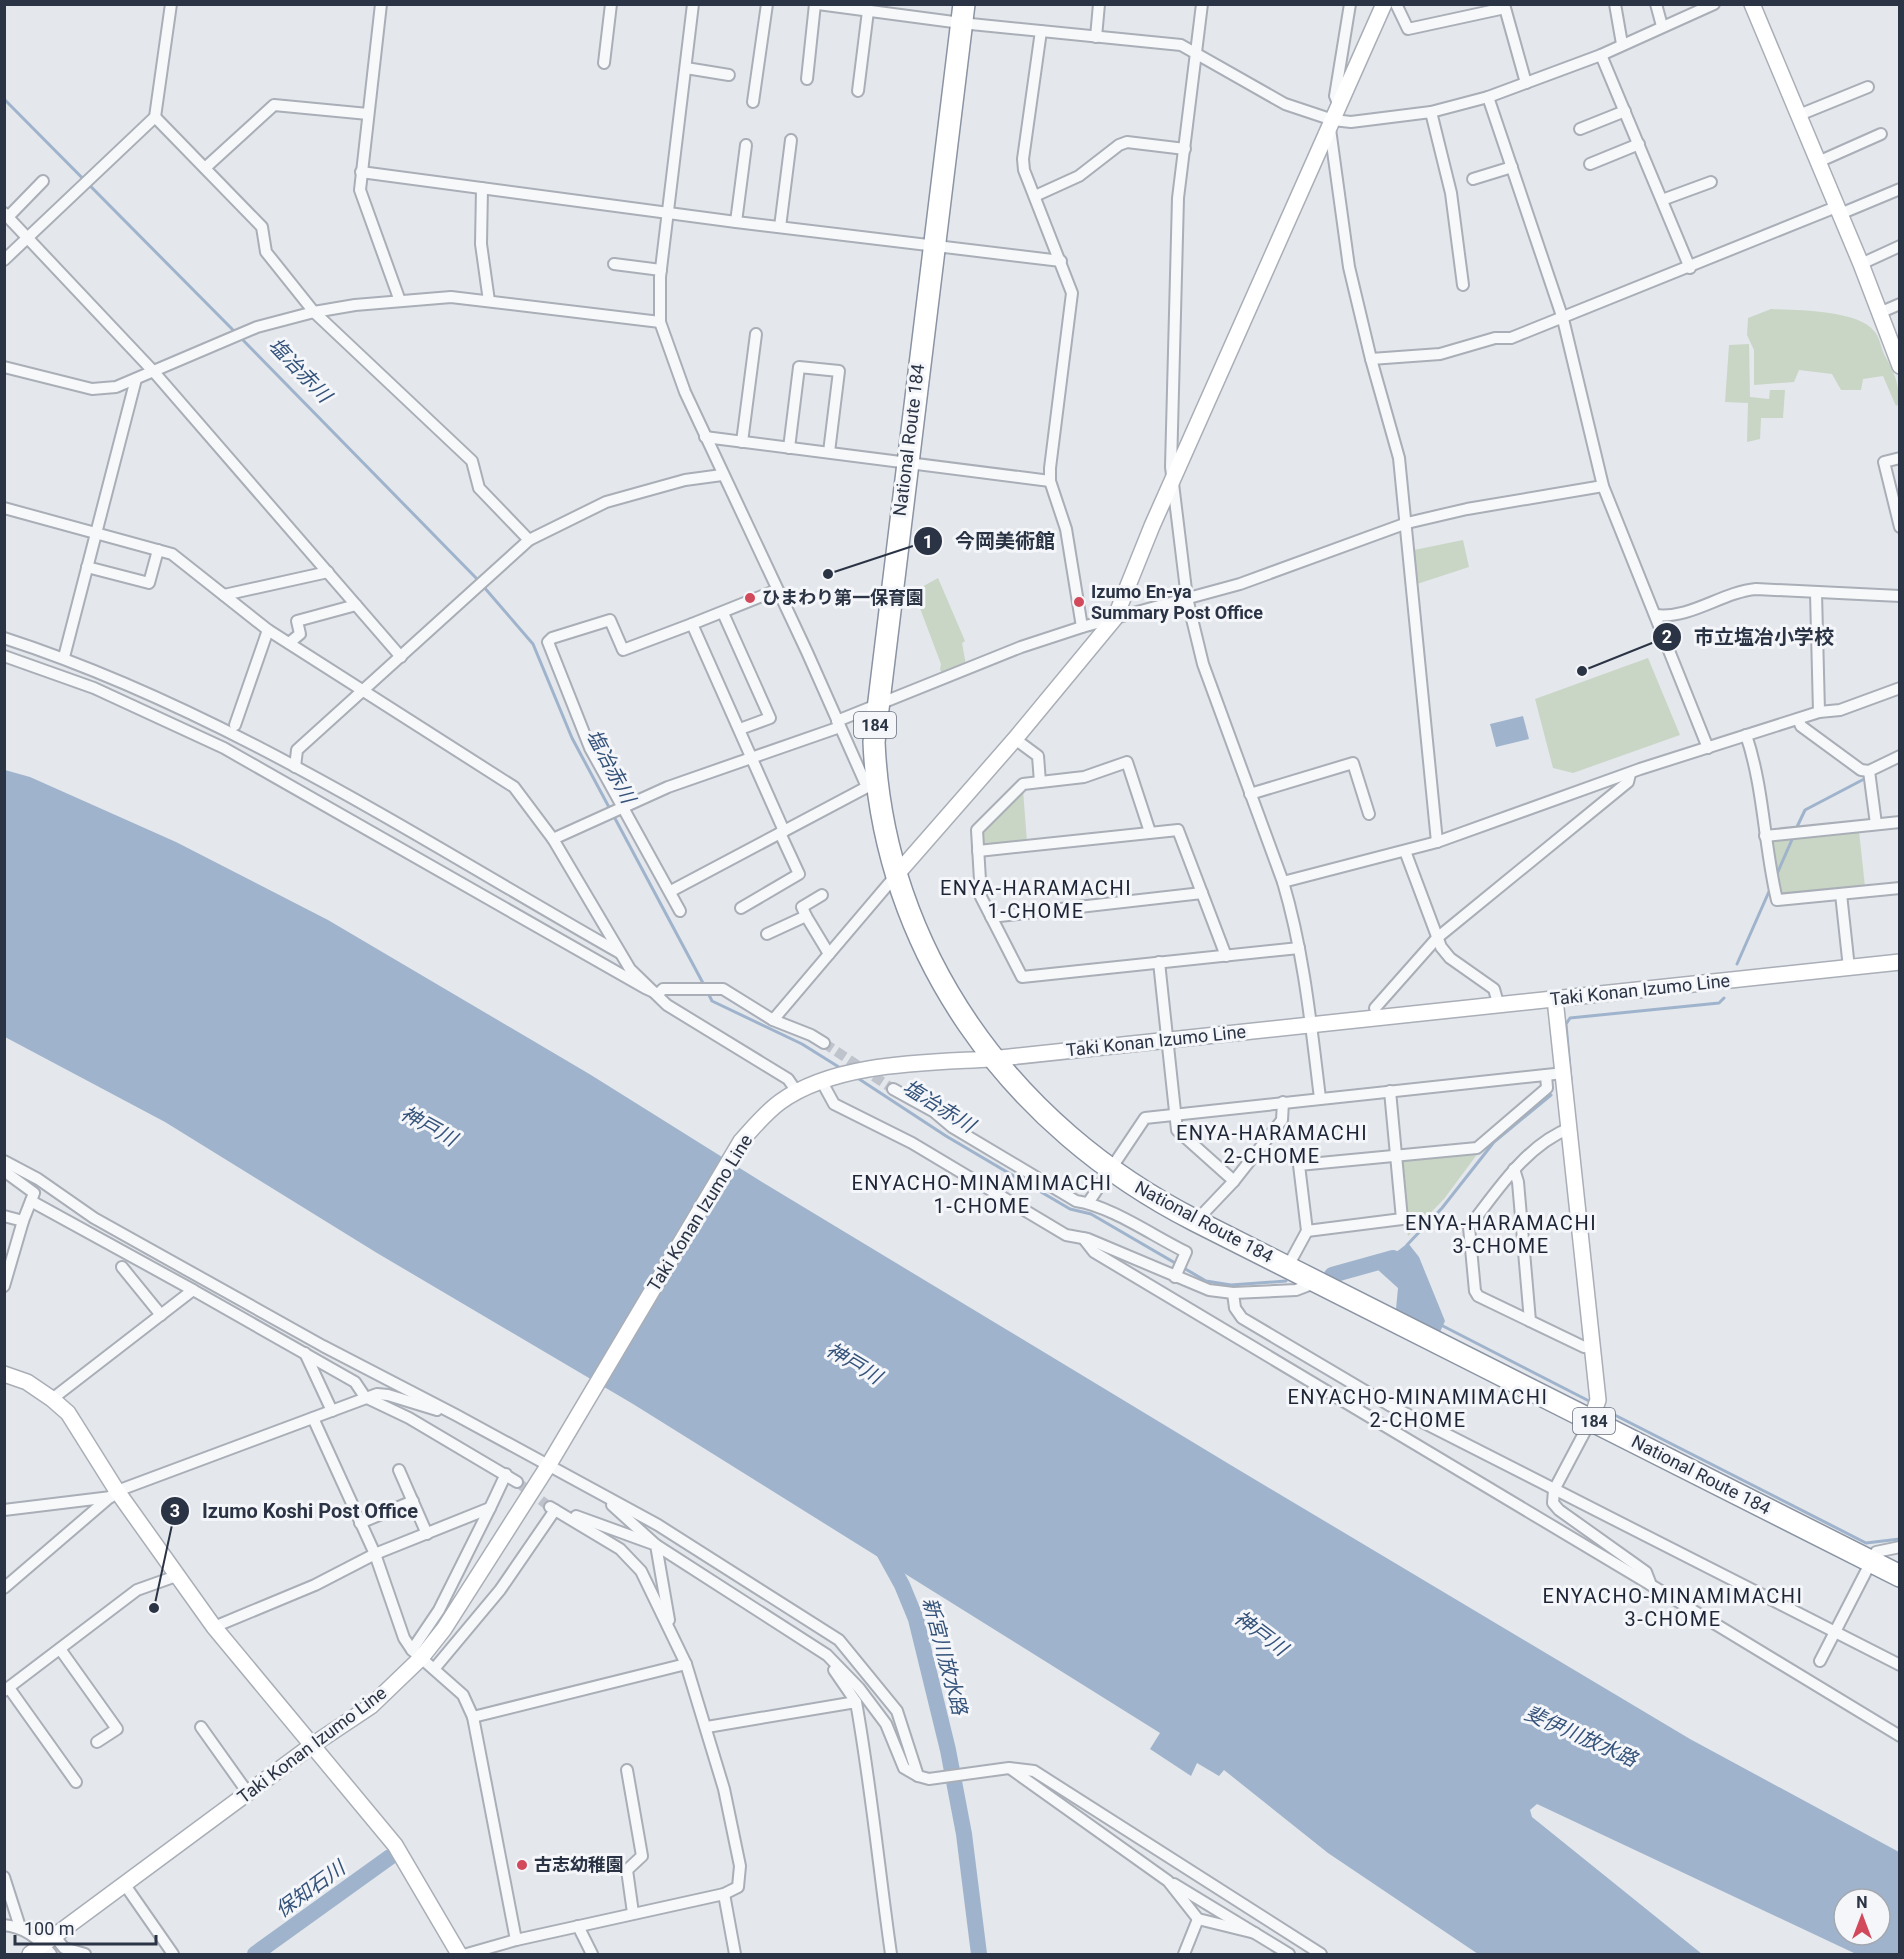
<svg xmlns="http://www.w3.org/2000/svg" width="1904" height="1959" font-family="Roboto,'Noto Sans JP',sans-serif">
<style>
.green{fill:#c9d6c5}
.water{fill:#9fb4cc;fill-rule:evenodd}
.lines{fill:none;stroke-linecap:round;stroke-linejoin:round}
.stream{stroke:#9fb4cc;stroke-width:3}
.river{stroke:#9fb4cc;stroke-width:16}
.street-tunnel{stroke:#bfc3cb;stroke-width:10;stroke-dasharray:10 5;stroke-linecap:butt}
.street-casing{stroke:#a9aeb7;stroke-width:14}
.secondary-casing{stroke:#a9aeb7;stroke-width:18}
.highway-casing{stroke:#8b94a3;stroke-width:24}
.street{stroke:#f7f8fa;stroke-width:10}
.secondary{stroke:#fff;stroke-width:15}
.highway{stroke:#fff;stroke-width:21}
.poi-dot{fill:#d1495b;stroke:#f4f6f9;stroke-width:2}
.labels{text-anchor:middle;stroke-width:6;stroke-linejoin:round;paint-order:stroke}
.shield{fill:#f4f6f9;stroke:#676e7b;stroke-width:1.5}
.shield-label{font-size:16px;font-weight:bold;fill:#2b3445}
.street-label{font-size:18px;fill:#2b3445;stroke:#f4f6f9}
.poi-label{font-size:18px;font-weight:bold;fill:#2b3445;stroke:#f4f6f9;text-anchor:start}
.water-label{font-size:20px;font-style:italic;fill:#34527a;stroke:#f4f6f9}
.neighbourhood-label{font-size:20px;letter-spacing:1.5px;fill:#1d2536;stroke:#f4f6f9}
.leader{fill:none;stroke:#2b3445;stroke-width:2}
.callout-dot{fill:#2b3445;stroke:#f4f6f9;stroke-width:2}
.mark-label{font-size:18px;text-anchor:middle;font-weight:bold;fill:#fff}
.callout-label{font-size:20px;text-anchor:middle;font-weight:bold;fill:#2b3445;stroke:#f4f6f9;stroke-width:6;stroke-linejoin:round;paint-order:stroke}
</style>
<rect width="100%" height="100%" fill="#e4e7ec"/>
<g class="green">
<path d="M1771,309C1796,310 1858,310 1874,331C1880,337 1881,349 1885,356C1895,374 1899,383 1899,404L1896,406L1883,376L1863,379L1861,390H1841L1832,374L1799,370L1794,382L1754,385V350L1747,335L1748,318Z"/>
<polygon points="1749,344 1750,397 1769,399 1770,390 1785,390 1783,418 1761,418 1760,439 1747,442 1748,403 1725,402 1729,345"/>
<polygon points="1463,540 1469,567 1417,584 1414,550"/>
<polygon points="938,578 965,641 962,643 966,665 945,676 940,670 941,664 918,603 923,597 920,588"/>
<polygon points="1648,658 1680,735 1573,773 1553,768 1535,699"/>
<polygon points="1023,790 1027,842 985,846 981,843 980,831"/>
<polygon points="1859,831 1865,887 1782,895 1778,891 1771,843 1774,840"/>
<polygon points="1481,1149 1444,1199 1408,1236 1401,1162 1403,1158"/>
</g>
<g class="water">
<polygon points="1523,716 1529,739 1496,747 1490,724"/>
<path d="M5,770L30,777L176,842L328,920L591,1075L767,1185L1229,1464L1690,1739L1899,1852V1954H1856L1537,1804L1530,1810L1532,1817L1702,1954H1478L1328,1853L1224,1770L1219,1776L1197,1763L1191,1776L1150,1749L1160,1733L633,1404L377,1253L165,1122L5,1037ZM1844,1899H1880V1935H1844Z"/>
<polygon points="1408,1243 1419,1257 1445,1321 1440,1332 1396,1309 1398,1288 1377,1269 1372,1260 1395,1253"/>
</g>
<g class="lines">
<g class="stream">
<polyline points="4,99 235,332"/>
<polyline points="240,337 479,581"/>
<polyline points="483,586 533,644 572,738 704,985"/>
<polyline points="1796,829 1805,810 1868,777"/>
<polyline points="1776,876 1794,835"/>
<polyline points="1737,964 1771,887"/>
<polyline points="707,991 712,1001 802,1044 842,1069"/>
<polyline points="856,1077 946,1136 1070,1209 1091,1214 1206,1281 1231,1285 1286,1281"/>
<polyline points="1571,1080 1566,1024 1570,1018 1719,1003 1724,998"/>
<polyline points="1407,1245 1442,1208 1494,1142 1551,1095"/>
<polyline points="1441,1325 1593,1403"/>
<polyline points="1601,1408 1866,1543 1900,1539"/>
</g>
<g class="river">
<polyline points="1332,1275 1393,1258"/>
<polyline points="881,1547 902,1585 916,1619 948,1750 964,1834 979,1954"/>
<polyline points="255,1954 390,1857"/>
</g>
<g class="street-tunnel">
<polyline points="824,1043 893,1089"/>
<polyline points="517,1482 550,1507"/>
</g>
<defs>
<g id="street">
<polyline points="381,4 360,190 400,301"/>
<polyline points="693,4 660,277 660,322 685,392 807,652 867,787 876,787"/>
<polyline points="818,4 961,23 1181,45 1285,104 1333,120 1351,122 1431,112 1488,97 1601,55 1714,4"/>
<path d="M1202,4L1178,198L1171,467L1187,598L1203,664L1283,882C1304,953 1311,1025 1320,1098"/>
<polyline points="1396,4 1408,29 1505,8 1526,83"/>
<polyline points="1615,4 1622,44"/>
<polyline points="1656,4 1662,26"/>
<polyline points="1096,37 1099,4"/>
<polyline points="1601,55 1690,268"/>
<polyline points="604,63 611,4"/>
<polyline points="686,68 729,75"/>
<polyline points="807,79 815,4"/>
<polyline points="858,91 868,11"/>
<polyline points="1488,97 1563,319 1603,486 1708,748"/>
<polyline points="753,102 767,4"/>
<polyline points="1339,106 1335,96 1350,4"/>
<polyline points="1431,112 1451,193 1463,285"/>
<polyline points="1799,115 1868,87"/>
<polyline points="155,117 262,227 266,252 314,312 472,461 479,488 529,540"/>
<polyline points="1330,129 1349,267 1371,359 1399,458 1437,842"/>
<polyline points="1580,129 1625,111"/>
<polyline points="1818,162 1881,134"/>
<polyline points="1590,164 1639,144"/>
<polyline points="205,168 274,105 368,114"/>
<polyline points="361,172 736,222 1061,261"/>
<polyline points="1473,179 1512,167"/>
<polyline points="482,188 481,244 489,301"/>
<polyline points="1035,196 1079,176 1119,145 1127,142 1185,149"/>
<polyline points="1662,200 1711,182"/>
<polyline points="4,213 154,372 401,657"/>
<polyline points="1840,214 1900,189"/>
<polyline points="8,217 43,181"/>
<polyline points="736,222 746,145"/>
<polyline points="780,227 791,140"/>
<polyline points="4,260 155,117 171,4"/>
<polyline points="614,264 661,270"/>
<polyline points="1861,264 1900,246"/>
<polyline points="1879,313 1900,304"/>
<polyline points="1371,359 1440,354 1495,338 1511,338 1836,207"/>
<polyline points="4,367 92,389 116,387 257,327 314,312 355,305 451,297 660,322"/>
<polyline points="705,437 1050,481 1050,468 1072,293 1024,170 1023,159 1041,31"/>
<polyline points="742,442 756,334"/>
<polyline points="789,448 799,367 839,371 829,452"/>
<polyline points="1900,458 1884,462 1900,527"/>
<polyline points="1050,481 1066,529 1082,627"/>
<polyline points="4,508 172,554 268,630 514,787 553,839 630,969 667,1005 788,1079 797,1092"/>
<polyline points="87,567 149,583 158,550"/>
<polyline points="777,590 692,624 784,831"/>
<polyline points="224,595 328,572"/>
<polyline points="723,613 770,718 740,729"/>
<path d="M1656,615C1691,619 1722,592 1756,589L1900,596"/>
<path d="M4,638C223,709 421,840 620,953"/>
<polyline points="289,643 300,634 297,621 356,605"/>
<polyline points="4,656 94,688 224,748 645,988 658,994 663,989 723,989 773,1020 811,1035 824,1043"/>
<polyline points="64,657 136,379"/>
<polyline points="1819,712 1840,710 1900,688"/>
<polyline points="1798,719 1801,726 1861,770 1869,771"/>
<polyline points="837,721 1021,647 1082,627 1240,584 1407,523 1467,509 1603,486"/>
<polyline points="235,725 268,630"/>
<path d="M1746,735C1764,788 1764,846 1777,900L1900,888"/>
<polyline points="1015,739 1038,756 1040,782"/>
<polyline points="295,767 297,750 529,540 606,502 685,480 722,475"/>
<polyline points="1250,794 1353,763 1369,814"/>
<polyline points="1876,824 1869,771 1900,756"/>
<polyline points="1150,832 1127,762 1084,777 1023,784 977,830 981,897 1022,977 1299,948"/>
<polyline points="1765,836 1900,822"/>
<polyline points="553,839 668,787 840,727"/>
<polyline points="978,851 1178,830 1226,956"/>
<polyline points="1405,851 1441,947 1450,958 1494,989 1498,1003"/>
<polyline points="1283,882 1437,842 1640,769 1819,712 1816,593"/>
<polyline points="671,891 867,787"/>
<polyline points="1841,894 1849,968"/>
<polyline points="741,908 799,874 780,833"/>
<polyline points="680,911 590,748 548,642 552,638 610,620 623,650 692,624"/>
<polyline points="806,916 802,907 822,895"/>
<polyline points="991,917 1202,893"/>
<polyline points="767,934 806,916 829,954"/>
<polyline points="1159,962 1177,1130 1234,1181"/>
<polyline points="1375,1008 1437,938 1628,782 1630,774"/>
<polyline points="773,1020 897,874"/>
<polyline points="822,1082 834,1104 912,1143 1066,1235 1088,1239 1209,1290 1233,1293 1296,1290 1317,1282"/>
<path d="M893,1089L933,1111L952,1127L1076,1201C1111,1206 1153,1236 1186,1252L1175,1277"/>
<path d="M1570,1128C1526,1145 1497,1191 1469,1227L1475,1291L1478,1296L1584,1347L1593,1348"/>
<polyline points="4,1161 38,1179 94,1218 323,1346 456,1415 658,1525 839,1640 897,1711 918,1776 929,1779 1009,1768 1034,1771 1321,1954"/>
<polyline points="1514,1169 1518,1182 1530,1321"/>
<polyline points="4,1171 34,1193 23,1221 4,1286"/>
<polyline points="31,1201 193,1290"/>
<polyline points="1088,1203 1145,1118 1564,1073"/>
<polyline points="4,1216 23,1221"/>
<polyline points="1196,1221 1234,1181 1282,1120 1283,1102"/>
<polyline points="1307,1231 1402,1219 1390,1091"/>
<polyline points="1083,1238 1094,1252 1651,1585"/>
<polyline points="1288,1266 1307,1231 1299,1165 1477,1148 1547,1088 1546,1075"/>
<polyline points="122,1267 161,1315"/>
<polyline points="1233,1293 1235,1308 1242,1318 1389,1405 1900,1665"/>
<polyline points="305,1353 332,1411"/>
<polyline points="52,1399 193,1290 355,1382 365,1397 409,1418 517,1482"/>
<polyline points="313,1418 375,1554 404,1638 412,1650 463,1695 473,1717 516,1940"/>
<polyline points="1591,1420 1554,1490 1553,1503 1559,1510 1646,1572 1651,1585 1900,1736"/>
<polyline points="399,1470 427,1534"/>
<polyline points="612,1505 656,1545 827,1655 859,1688 886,1724 904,1768 918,1776"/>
<polyline points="4,1510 111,1497"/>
<polyline points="576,1516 656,1545 669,1620"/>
<polyline points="360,1523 413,1501"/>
<polyline points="4,1588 117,1491 377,1394 388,1395 437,1410"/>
<polyline points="214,1627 315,1585 375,1554 490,1508 506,1474"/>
<polyline points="60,1649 117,1729 97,1742"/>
<polyline points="412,1650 439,1610 490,1508"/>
<polyline points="1820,1661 1876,1552 1900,1547"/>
<polyline points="434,1669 500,1590 555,1510"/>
<polyline points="834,1670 856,1702"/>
<polyline points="9,1688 76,1782"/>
<polyline points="4,1691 137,1590 179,1575"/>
<polyline points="473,1717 686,1664"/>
<polyline points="201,1727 248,1793"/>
<path d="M707,1727L856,1702C871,1785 879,1870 891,1954"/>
<polyline points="1011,1769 1168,1881 1198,1919 1255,1933"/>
<polyline points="627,1770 642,1856 627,1870 633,1913"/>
<polyline points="4,1877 20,1927"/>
<polyline points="1174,1884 1289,1954"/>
<polyline points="125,1885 173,1954"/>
<polyline points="724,1894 735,1954"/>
<path d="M4,1925C24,1927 39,1938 51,1954"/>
<polyline points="578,1926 592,1954"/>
<polyline points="55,1937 64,1948 85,1954"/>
<polyline points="467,1954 516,1940 724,1894 738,1887 740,1866 724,1789 686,1664 641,1571 620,1549 550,1507"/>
<polyline points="1184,1954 1198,1919"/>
</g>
<g id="secondary">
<polyline points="1752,4 1861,264 1900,366"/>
<polyline points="897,874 1015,739 1115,618 1152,526 1384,4"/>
<polyline points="1555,999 1598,1400 1591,1420"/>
<polyline points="4,1374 27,1382 52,1399 68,1413 117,1491 214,1627 395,1845 459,1954"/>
<path d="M30,1954L311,1746L371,1706L421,1658L444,1629L548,1466L741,1141C753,1128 765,1113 780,1102C836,1062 925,1063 991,1059L1900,962"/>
</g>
<path id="highway" d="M964,4L874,742C883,952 1011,1127 1196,1221L1900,1576"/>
</defs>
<use href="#street" class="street-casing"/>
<use href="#secondary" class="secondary-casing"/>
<use href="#highway" class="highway-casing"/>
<use href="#street" class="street"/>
<use href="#secondary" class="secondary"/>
<use href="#highway" class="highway"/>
</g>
<g class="poi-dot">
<circle cx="750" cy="598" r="6"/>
<circle cx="1079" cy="602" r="6"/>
<circle cx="522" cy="1865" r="6"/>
</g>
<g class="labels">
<g class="shield">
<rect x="854" y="712" width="42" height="26" rx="4.5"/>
<rect x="1573" y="1408" width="42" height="26" rx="4.5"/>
</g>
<g class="shield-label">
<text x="875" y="731">184</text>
<text x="1594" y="1427">184</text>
</g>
<g class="street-label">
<text transform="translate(909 440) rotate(-83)" y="6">National Route 184</text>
<text transform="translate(1640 990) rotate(-6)" y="6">Taki Konan Izumo Line</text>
<text transform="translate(1156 1041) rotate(-6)" y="6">Taki Konan Izumo Line</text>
<text transform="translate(700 1213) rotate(-58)" y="6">Taki Konan Izumo Line</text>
<text transform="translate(1204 1222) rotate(28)" y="6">National Route 184</text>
<text transform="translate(1701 1475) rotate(27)" y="6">National Route 184</text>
<text transform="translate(312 1745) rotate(-37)" y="6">Taki Konan Izumo Line</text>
</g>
<g class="poi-label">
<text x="1091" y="598">Izumo En-ya<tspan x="1091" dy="21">Summary Post Office</tspan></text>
<text x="762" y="604">ひまわり第一保育園</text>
<text x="534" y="1871">古志幼稚園</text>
</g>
<g class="water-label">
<text transform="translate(300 370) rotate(46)" y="7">塩冶赤川</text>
<text transform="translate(611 766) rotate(62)" y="7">塩冶赤川</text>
<text transform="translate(939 1106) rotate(32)" y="7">塩冶赤川</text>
<text transform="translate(429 1126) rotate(29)" y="7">神戸川</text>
<text transform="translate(854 1363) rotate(31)" y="7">神戸川</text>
<text transform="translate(1261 1633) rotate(37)" y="7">神戸川</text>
<text transform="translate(945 1656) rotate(75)" y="7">新宮川放水路</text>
<text transform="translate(1581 1736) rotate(24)" y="7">斐伊川放水路</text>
<text transform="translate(310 1889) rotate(-36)" y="7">保知石川</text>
</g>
<g class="neighbourhood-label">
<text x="1036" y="895">ENYA-HARAMACHI<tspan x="1036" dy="23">1-CHOME</tspan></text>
<text x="1272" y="1140">ENYA-HARAMACHI<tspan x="1272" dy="23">2-CHOME</tspan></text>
<text x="982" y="1190">ENYACHO-MINAMIMACHI<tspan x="982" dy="23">1-CHOME</tspan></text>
<text x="1501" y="1230">ENYA-HARAMACHI<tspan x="1501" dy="23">3-CHOME</tspan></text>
<text x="1418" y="1404">ENYACHO-MINAMIMACHI<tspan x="1418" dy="23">2-CHOME</tspan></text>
<text x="1673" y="1603">ENYACHO-MINAMIMACHI<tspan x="1673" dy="23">3-CHOME</tspan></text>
</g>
</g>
<path class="leader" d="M828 574L928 541M1582 671L1667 637M154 1608L175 1511"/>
<g class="callout-dot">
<circle cx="828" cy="574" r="6"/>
<circle cx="1582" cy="671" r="6"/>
<circle cx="154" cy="1608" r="6"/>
<circle cx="928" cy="541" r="15"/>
<circle cx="1667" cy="637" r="15"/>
<circle cx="175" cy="1511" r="15"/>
</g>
<g class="mark-label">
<text x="928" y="548">1</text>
<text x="1667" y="643">2</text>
<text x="175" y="1517">3</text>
</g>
<g class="callout-label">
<text x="1005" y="548">今岡美術館</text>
<text x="1764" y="644">市立塩冶小学校</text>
<text x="310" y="1518">Izumo Koshi Post Office</text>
</g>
<rect width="1904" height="1959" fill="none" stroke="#2b3445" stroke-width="12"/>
<g transform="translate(1862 1917)"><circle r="28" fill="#f4f6f9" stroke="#a4a8b1" stroke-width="1.5"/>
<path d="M0-4.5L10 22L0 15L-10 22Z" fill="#d1495b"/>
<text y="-9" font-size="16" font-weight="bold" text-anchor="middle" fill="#2b3445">N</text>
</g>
<path d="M15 1935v9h141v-9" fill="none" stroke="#2b3445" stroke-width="3"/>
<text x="24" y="1935" font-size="18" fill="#2b3445" stroke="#f4f6f9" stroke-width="4.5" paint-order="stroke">100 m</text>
</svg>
